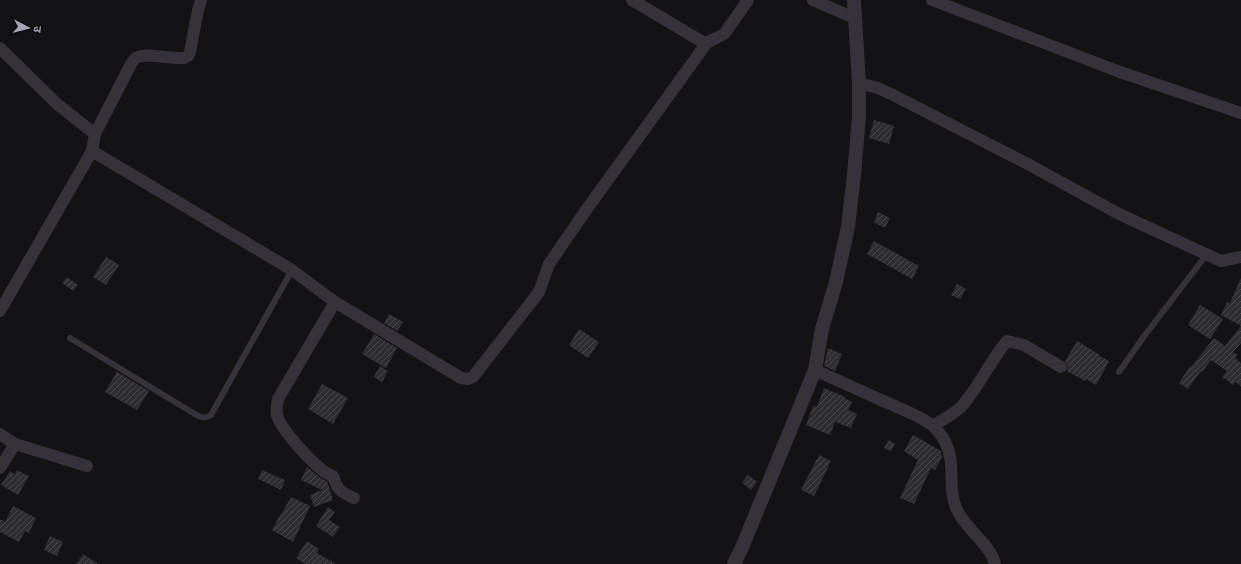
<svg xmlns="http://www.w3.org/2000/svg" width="1241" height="564" font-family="Quicksand,'Noto Sans Devanagari',sans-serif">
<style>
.building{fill:url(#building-hatch)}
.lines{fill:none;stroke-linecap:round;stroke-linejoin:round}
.service{stroke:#353339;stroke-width:6}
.minor{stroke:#353339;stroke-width:12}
.tertiary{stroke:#353339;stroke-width:14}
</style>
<defs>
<pattern id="building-hatch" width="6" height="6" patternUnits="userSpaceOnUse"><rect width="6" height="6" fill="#2e2d30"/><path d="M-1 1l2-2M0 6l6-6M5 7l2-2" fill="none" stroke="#49484c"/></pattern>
</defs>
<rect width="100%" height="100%" fill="#131214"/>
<g class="building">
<polygon points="874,120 894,126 889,144 869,138"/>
<polygon points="878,212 890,218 885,228 874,222"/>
<polygon points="874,241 919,266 912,279 867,254"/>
<polygon points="106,257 119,265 106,285 93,277"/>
<polygon points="67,277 78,285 73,291 62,283"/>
<polygon points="1241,278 1241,326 1221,315 1227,302 1230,303"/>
<polygon points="957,284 966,289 960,299 951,295"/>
<polygon points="1200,305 1223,319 1210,339 1188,325"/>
<polygon points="389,314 403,322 397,331 384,323"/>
<polygon points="1241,326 1241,343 1233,352 1238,355 1235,358 1241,363 1241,386 1235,382 1233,385 1222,377 1227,371 1211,360 1202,372 1201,371 1188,389 1179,383 1190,366 1191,367 1214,338 1225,346"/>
<polygon points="579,329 599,342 588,358 569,345"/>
<polygon points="374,334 397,348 386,368 362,354"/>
<polygon points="1077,341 1100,355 1099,356 1109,361 1096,385 1086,379 1085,381 1067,371 1068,367 1065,361"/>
<polygon points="828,348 842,354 835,371 824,366"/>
<polygon points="380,366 388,371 382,382 374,377"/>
<polygon points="117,372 149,391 137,410 105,392"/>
<polygon points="322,384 348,398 333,424 308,409"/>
<polygon points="824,388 845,397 844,398 852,402 848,410 857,414 851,428 835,422 830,435 806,425 813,406 817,407"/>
<polygon points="913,435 941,451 942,457 935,470 931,468 914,504 900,498 918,460 904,451"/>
<polygon points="889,440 895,444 891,451 884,448"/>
<polygon points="819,455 831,461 814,496 801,490"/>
<polygon points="307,467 319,477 327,481 333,500 314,507 310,495 322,490 301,480"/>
<polygon points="17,470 29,476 18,495 1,485 10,471 15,474"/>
<polygon points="262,470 285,480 281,490 258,479"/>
<polygon points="748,475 757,482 751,490 742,483"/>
<polygon points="291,497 310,506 293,542 272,530 281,513 282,513"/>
<polygon points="13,506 36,518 29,533 25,531 19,542 0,532 0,519 5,522"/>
<polygon points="328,507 335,512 329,520 340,527 333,537 316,526"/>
<polygon points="50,536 63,542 57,556 44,550"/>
<polygon points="307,541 319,549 317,553 336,564 305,564 296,558"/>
<polygon points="83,554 98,564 76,564"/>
</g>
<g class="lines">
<g class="service">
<path d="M70,338L198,416C203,418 206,418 211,415L292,270"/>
<polyline points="1119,372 1145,335 1207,254"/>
</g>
<g class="minor">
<polyline points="632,0 706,44"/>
<polyline points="813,0 854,18"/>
<polyline points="932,0 1120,72 1241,113"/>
<polyline points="0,48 57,104 95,134"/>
<polyline points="859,83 878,88 893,95 1026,163 1119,214 1221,261 1241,257"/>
<path d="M92,151L95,134L131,64C133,61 134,58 138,57C148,53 172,59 184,58L188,56L190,52L198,10L201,0"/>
<path d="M335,302L278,399C277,404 276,410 277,415C281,430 310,460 322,470C325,473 329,474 333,476C337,490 341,492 354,498"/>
<path d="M0,311L92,151L292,270L335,302L461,378L468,379L473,377L539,292L549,264L589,206L706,44C711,39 719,38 725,33L748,0"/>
<path d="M815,370C839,381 863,392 888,403C899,408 912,413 924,420C933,425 942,434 946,444C956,464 947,489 957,510C966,530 990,543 995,564"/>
<path d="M933,426C942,420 954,414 961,407C979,387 990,361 1007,341L1024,345L1061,367"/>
<polyline points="0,434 15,444 87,466"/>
<polyline points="0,468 15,444"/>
</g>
<polyline class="tertiary" points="734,564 743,545 815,370 822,329 836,282 848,227 854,175 859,116 859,83 854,0"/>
</g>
<g transform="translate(28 28) rotate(97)" stroke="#0e0d0f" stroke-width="3" paint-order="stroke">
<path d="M0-3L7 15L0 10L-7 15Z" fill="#a6a3b5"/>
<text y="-6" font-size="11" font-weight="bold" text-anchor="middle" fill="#a6a3b5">उ</text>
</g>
</svg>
